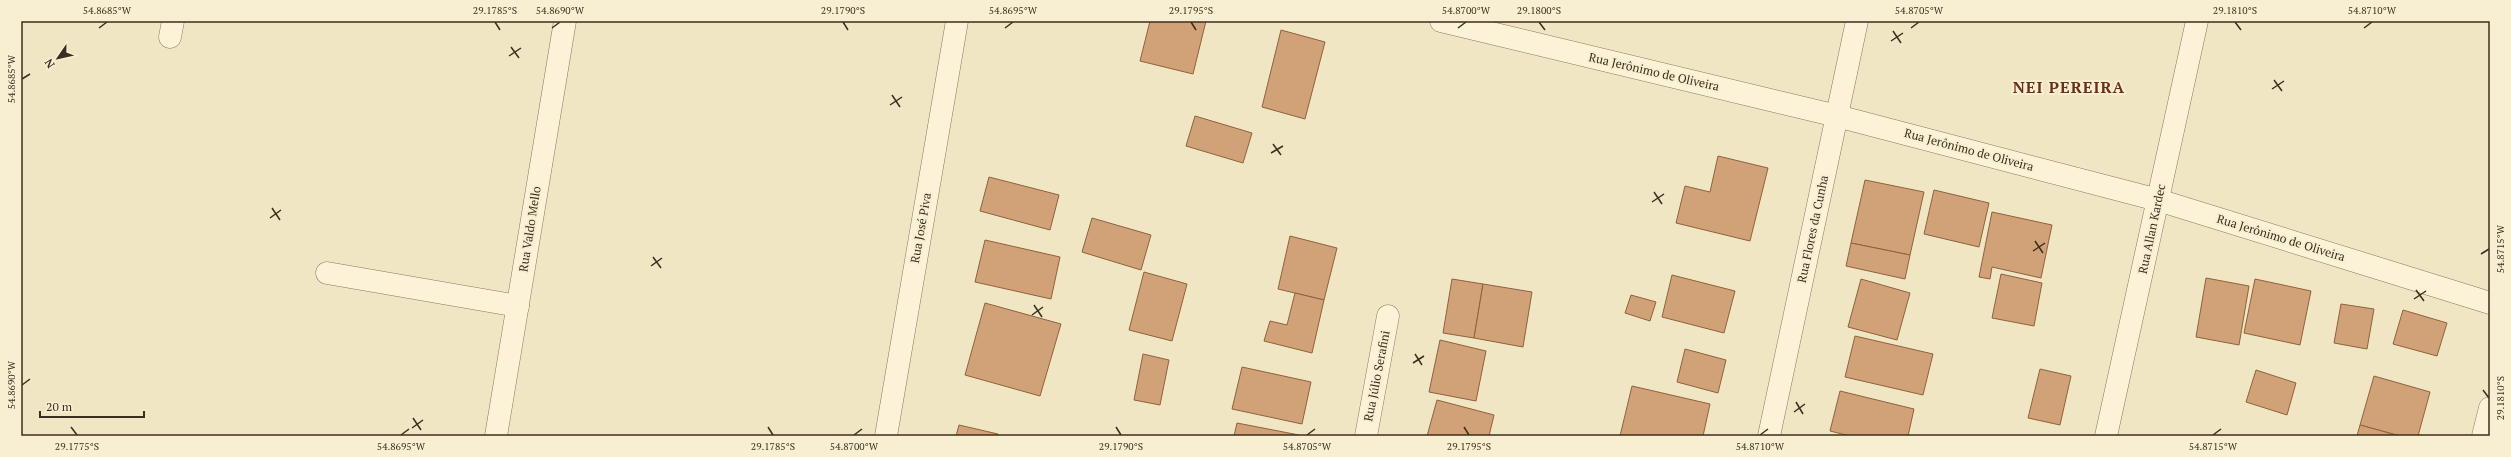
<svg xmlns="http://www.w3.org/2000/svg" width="2511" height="457" font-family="'PT Serif',serif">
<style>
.building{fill:#d1a277;stroke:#8d623d}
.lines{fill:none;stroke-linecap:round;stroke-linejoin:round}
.minor-casing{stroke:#8d7759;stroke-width:23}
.minor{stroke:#fbf2d7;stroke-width:22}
.ticks{fill:none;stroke:#3c2e1e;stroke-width:1.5}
.labels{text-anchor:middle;stroke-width:4;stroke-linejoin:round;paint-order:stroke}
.street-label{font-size:12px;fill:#3c2e1e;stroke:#f8efd3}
.district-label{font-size:16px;font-weight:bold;letter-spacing:1px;fill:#6b301a;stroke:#f8efd3}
.neatline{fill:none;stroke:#3c2e1e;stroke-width:1.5}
.ticks-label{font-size:10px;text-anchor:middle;fill:#3c2e1e}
</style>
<rect width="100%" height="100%" fill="#f1e6c3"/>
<g class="building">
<polygon points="1150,21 1206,21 1193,74 1140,61"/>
<polygon points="1281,30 1325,42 1305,119 1262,107"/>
<polygon points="1195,116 1252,133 1243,163 1186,146"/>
<polygon points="1718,156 1768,168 1750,241 1676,223 1685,186 1710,192"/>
<polygon points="989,177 1059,195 1050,230 980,211"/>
<polygon points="1865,180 1924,192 1910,255 1851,243"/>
<polygon points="1934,190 1989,203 1979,247 1924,234"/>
<polygon points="1992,212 2052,225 2041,278 1992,267 1990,279 1979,277"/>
<polygon points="1092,218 1151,235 1141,270 1082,252"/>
<polygon points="1290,236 1337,248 1324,300 1278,289"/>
<polygon points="985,240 1060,257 1051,299 975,282"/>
<polygon points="1851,243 1910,255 1905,279 1846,266"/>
<polygon points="1144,272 1187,284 1172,341 1129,330"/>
<polygon points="2001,274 2042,283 2034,326 1992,318"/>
<polygon points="1672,275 1735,291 1724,333 1662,317"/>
<polygon points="2206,278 2249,286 2239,345 2196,337"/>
<polygon points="1452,279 1483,284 1474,338 1443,333"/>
<polygon points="1861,279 1910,293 1897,340 1848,327"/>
<polygon points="2255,279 2311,291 2300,345 2244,333"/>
<polygon points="1483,284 1532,292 1523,347 1474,338"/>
<polygon points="1295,293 1324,300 1312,353 1264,341 1270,321 1287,325"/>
<polygon points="1631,295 1656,302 1650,321 1625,313"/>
<polygon points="985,303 1061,324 1040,396 965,375"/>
<polygon points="2341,304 2374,309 2367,349 2334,343"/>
<polygon points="2403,310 2447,323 2437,356 2393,344"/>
<polygon points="1855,336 1933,354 1923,395 1845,377"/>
<polygon points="1440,340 1486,351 1476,401 1429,392"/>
<polygon points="1685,349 1726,360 1718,393 1677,382"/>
<polygon points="1143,354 1169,360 1160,405 1134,400"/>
<polygon points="1242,367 1311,382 1302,424 1232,409"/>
<polygon points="2040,369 2071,376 2060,425 2028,418"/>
<polygon points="2256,370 2296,383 2287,415 2246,402"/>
<polygon points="2374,376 2430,392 2418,436 2400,436 2360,425"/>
<polygon points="1632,386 1710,404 1703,436 1620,436"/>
<polygon points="1840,391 1914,409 1908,436 1850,436 1830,431"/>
<polygon points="1437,400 1494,415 1489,436 1427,436"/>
<polygon points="1237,423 1299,435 1299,436 1234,436"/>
<polygon points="959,425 998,434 997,436 956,436"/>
<polygon points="2360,425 2400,436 2357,436"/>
</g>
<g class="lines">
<defs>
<g id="minor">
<polyline points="1441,21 1837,116 2158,200 2490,303"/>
<polyline points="170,37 173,21"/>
<polyline points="327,273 518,306"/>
<polyline points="496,436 565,21"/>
<polyline points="886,436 957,21"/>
<polyline points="1366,436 1388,316"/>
<polyline points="1769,436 1857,21"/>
<polyline points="2106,436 2197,21"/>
<polyline points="2483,436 2490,408"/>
</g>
</defs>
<use href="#minor" class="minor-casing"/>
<use href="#minor" class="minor"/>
</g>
<path class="ticks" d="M495,22L500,30M843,22L848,30M1191,22L1196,30M1539,22L1545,30M2235,22L2241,30M99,28L107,22M552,28L560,22M1005,28L1013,22M1458,28L1466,22M1911,28L1919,22M2364,28L2372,22M1893,31L1901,43M1891,41L1903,33M511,47L519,58M509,56L521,48M22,79L30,74M2274,80L2282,91M2272,89L2284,81M892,95L900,107M890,105L902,97M1273,144L1281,155M1271,153L1283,146M1654,192L1662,204M1652,202L1664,194M272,208L280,220M270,218L281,210M2035,241L2043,253M2033,251L2045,243M2481,254L2489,249M653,257L661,268M651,266L662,258M2416,290L2424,301M2414,299L2426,291M1034,305L1042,317M1032,315L1043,307M1415,354L1422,365M1413,363L1424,356M22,385L30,379M2483,390L2489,398M1796,402L1803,414M1794,412L1805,404M413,418L421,430M71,427L77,435M768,427L773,435M1116,427L1121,435M1464,427L1469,435M412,428L423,420M401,435L409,429M854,435L862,429M1307,435L1315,429M1760,435L1768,429M2213,435L2221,429"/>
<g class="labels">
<g class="street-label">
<text transform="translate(1654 72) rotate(13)" y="4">Rua Jerônimo de Oliveira</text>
<text transform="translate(1969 150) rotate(15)" y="4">Rua Jerônimo de Oliveira</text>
<text transform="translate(921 228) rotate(-80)" y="4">Rua José Piva</text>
<text transform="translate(530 229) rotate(-81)" y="4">Rua Valdo Mello</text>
<text transform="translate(1813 229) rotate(-78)" y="4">Rua Flores da Cunha</text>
<text transform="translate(2152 229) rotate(-78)" y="4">Rua Allan Kardec</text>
<text transform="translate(2281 238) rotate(17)" y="4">Rua Jerônimo de Oliveira</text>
<text transform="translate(1377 376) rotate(-79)" y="4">Rua Júlio Serafini</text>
</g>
<g class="district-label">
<text x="2069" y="93">NEI PEREIRA</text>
</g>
</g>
<rect width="2511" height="457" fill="none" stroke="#f8efd3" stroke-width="44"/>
<g transform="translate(58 58) rotate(236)" stroke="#f8efd3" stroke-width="3" paint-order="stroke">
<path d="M0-3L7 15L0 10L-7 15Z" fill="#3c2e1e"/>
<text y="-6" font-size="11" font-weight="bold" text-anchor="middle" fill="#3c2e1e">N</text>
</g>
<path d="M40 411v6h104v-6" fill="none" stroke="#3c2e1e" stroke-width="2"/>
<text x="46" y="411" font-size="12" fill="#3c2e1e" stroke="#f8efd3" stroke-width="3" paint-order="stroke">20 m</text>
<rect x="22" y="22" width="2467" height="413" class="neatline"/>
<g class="ticks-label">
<text x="107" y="14">54.8685°W</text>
<text x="495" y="14">29.1785°S</text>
<text x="560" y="14">54.8690°W</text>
<text x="843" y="14">29.1790°S</text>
<text x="1013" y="14">54.8695°W</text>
<text x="1191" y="14">29.1795°S</text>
<text x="1466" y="14">54.8700°W</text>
<text x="1539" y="14">29.1800°S</text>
<text x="1919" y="14">54.8705°W</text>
<text x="2235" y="14">29.1810°S</text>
<text x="2372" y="14">54.8710°W</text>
<text transform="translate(11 79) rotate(-90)" y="4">54.8685°W</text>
<text transform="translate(2500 249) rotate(-90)" y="4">54.8715°W</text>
<text transform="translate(11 385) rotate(-90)" y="4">54.8690°W</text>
<text transform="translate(2500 398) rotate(-90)" y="4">29.1810°S</text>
<text x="77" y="450">29.1775°S</text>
<text x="401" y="450">54.8695°W</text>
<text x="773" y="450">29.1785°S</text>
<text x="854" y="450">54.8700°W</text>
<text x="1121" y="450">29.1790°S</text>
<text x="1307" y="450">54.8705°W</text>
<text x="1469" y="450">29.1795°S</text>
<text x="1760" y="450">54.8710°W</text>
<text x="2213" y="450">54.8715°W</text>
</g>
</svg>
